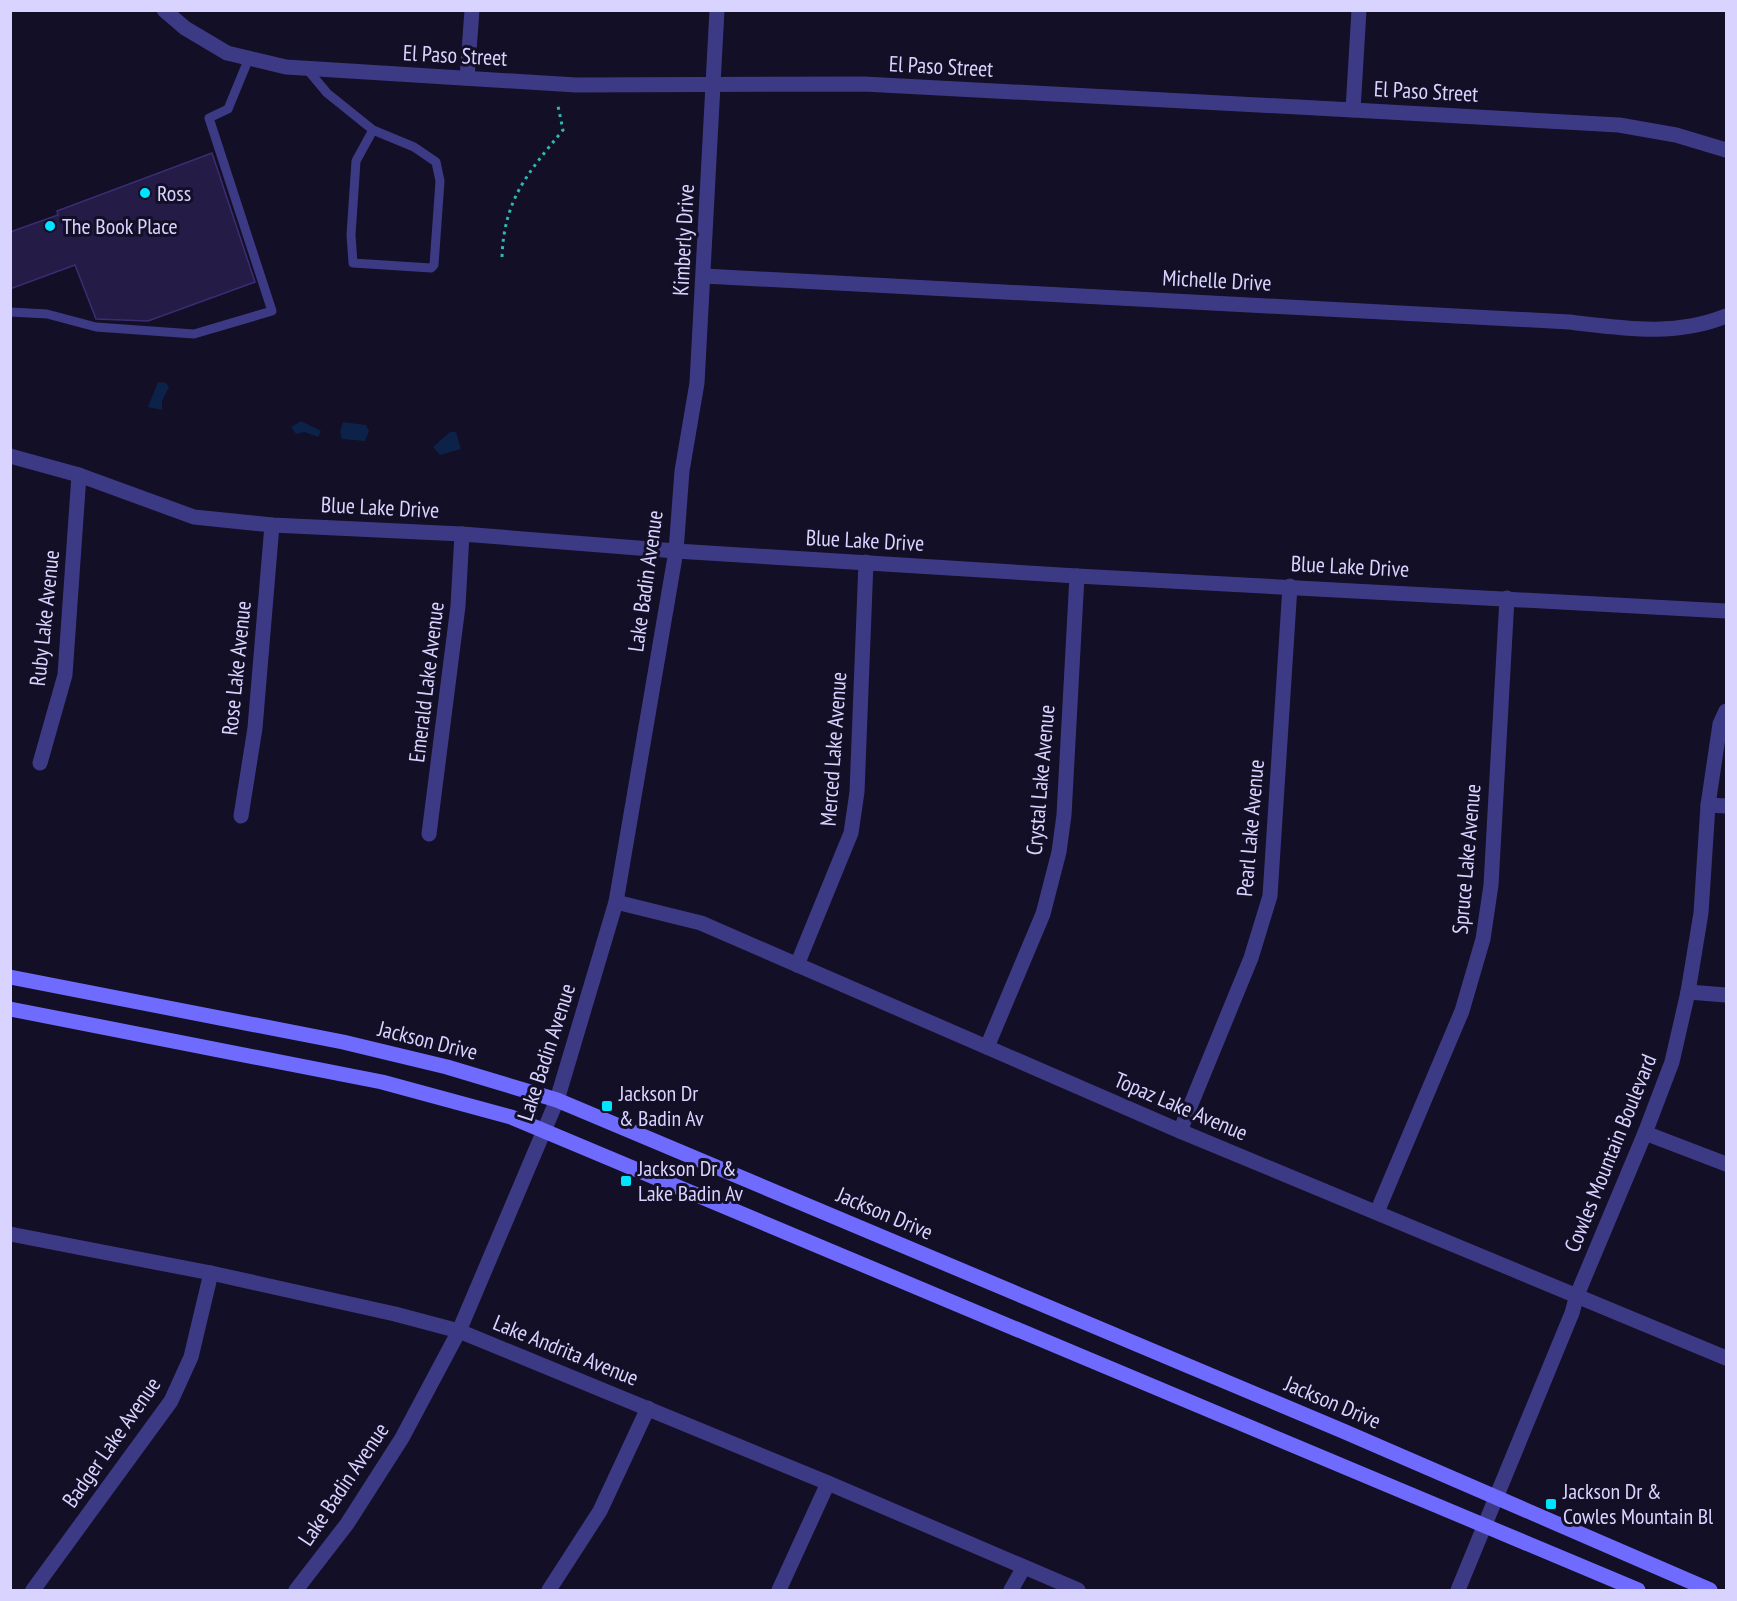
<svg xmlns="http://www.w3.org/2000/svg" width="1737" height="1601" font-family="'PT Sans Narrow',sans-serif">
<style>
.water{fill:#0c2248}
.building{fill:#241b47;stroke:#3b2d73;stroke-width:1.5}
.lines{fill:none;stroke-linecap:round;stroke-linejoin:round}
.path{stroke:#2fb8b0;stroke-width:3;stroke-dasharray:3 4.5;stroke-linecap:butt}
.service{stroke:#3d3a85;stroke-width:9}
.minor{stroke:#3d3a85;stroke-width:15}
.tertiary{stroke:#3d3a85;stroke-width:15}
.secondary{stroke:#6f6bff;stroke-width:15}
.poi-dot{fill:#00e5ff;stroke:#130f26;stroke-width:2}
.labels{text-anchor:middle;stroke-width:6;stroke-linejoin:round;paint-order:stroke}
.street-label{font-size:22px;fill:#d9d4ff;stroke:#130f26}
.poi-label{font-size:22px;fill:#d9d4ff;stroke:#130f26;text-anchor:start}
</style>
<rect width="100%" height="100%" fill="#130f26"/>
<g class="water">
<polygon points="158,382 166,383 169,387 162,401 162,410 148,407"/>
<polygon points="301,421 321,431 318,437 304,432 296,434 291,427"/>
<polygon points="343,422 366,425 369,431 365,441 342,439 340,432"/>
<polygon points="450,432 456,432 461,449 440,455 433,447"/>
</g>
<polygon class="building" points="212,153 255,282 148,321 96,319 75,265 10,289 10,232 58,215 57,211"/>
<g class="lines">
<path class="path" d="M502,257C504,199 528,173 563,130L558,106"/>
<g class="service">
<polyline points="307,69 327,93 373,130 414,147 436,162 440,181 434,265 431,268 353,263 351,235 356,161 373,130"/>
<polyline points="10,312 47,314 96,327 194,334 272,311 209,118 228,109 249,58"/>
</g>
<g class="minor">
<polyline points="467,78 472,10"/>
<polyline points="1353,110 1359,10"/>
<path d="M704,276L1569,322C1622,328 1675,337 1726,316"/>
<polyline points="40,763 65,675 79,475"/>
<polyline points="1708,805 1726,806"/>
<polyline points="241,816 255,728 272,525"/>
<polyline points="429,834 458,606 462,534"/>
<polyline points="616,902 701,923 1180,1131 1726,1358"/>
<polyline points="797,965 851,833 857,792 866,562"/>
<polyline points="1688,992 1726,995"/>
<polyline points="987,1047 1043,914 1059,852 1064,815 1077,576"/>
<polyline points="1180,1131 1251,958 1270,896 1290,586"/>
<polyline points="1645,1133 1726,1164"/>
<polyline points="1377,1212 1462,1011 1483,939 1491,885 1507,598"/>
<polyline points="10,1234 211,1273 395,1314 459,1331 828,1483 1078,1590"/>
<polyline points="33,1590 171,1401 191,1357 211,1273"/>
<polyline points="296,1590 347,1524 402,1438 459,1331 557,1100 616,902 676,551 682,471 697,383 717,10"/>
<polyline points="549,1590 600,1511 648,1408"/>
<polyline points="779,1590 828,1483"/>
<polyline points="1011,1590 1024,1567"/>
</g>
<g class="tertiary">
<polyline points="164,10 185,28 227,53 286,67 576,85 864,84 1353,110 1619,125 1676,135 1726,150"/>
<polyline points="10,456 79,475 194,517 272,525 462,534 676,551 1077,576 1726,611"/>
<polyline points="1458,1590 1572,1313 1577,1295 1645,1133 1672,1062 1688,992 1701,913 1708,805 1720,724 1726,711"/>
</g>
<g class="secondary">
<polyline points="10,977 343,1042 447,1067 557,1100 1343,1431 1710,1590"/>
<polyline points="10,1009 382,1082 511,1117 1638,1590"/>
</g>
</g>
<g class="poi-dot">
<circle cx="145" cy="193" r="6"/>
<circle cx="50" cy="226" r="6"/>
<rect x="601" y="1100" width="12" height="12" rx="3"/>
<rect x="620" y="1175" width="12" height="12" rx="3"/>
<rect x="1545" y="1498" width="12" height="12" rx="3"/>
</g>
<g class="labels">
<g class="street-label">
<text transform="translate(455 55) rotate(3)" y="8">El Paso Street</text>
<text transform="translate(941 66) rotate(3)" y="8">El Paso Street</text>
<text transform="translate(1426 91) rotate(3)" y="8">El Paso Street</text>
<text transform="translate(683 240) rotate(-87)" y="8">Kimberly Drive</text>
<text transform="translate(1217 280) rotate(3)" y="8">Michelle Drive</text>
<text transform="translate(380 507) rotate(3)" y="8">Blue Lake Drive</text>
<text transform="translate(865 540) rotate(3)" y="8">Blue Lake Drive</text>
<text transform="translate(1350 566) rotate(3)" y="8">Blue Lake Drive</text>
<text transform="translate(645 581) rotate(-82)" y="8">Lake Badin Avenue</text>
<text transform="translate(44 618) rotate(-84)" y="8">Ruby Lake Avenue</text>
<text transform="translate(236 668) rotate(-84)" y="8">Rose Lake Avenue</text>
<text transform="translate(426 682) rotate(-83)" y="8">Emerald Lake Avenue</text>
<text transform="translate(833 749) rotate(-86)" y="8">Merced Lake Avenue</text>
<text transform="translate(1040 780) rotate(-85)" y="8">Crystal Lake Avenue</text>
<text transform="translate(1250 828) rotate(-85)" y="8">Pearl Lake Avenue</text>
<text transform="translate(1466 859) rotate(-85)" y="8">Spruce Lake Avenue</text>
<text transform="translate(428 1040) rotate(14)" y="8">Jackson Drive</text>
<text transform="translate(546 1052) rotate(-72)" y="8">Lake Badin Avenue</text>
<text transform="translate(1181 1106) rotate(23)" y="8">Topaz Lake Avenue</text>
<text transform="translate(1610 1153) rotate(-68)" y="8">Cowles Mountain Boulevard</text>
<text transform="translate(885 1213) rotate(23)" y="8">Jackson Drive</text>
<text transform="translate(566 1350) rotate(22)" y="8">Lake Andrita Avenue</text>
<text transform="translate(1333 1402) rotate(23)" y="8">Jackson Drive</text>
<text transform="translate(111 1442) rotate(-55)" y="8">Badger Lake Avenue</text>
<text transform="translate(343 1484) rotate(-56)" y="8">Lake Badin Avenue</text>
</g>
<g class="poi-label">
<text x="157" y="201">Ross</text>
<text x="62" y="234">The Book Place</text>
<text x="619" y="1101">Jackson Dr<tspan x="619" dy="25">&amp; Badin Av</tspan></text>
<text x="638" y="1176">Jackson Dr &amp;<tspan x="638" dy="25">Lake Badin Av</tspan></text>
<text x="1563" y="1499">Jackson Dr &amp;<tspan x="1563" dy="25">Cowles Mountain Bl</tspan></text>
</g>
</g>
<rect width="1737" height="1601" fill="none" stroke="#d9d4ff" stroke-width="24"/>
</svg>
